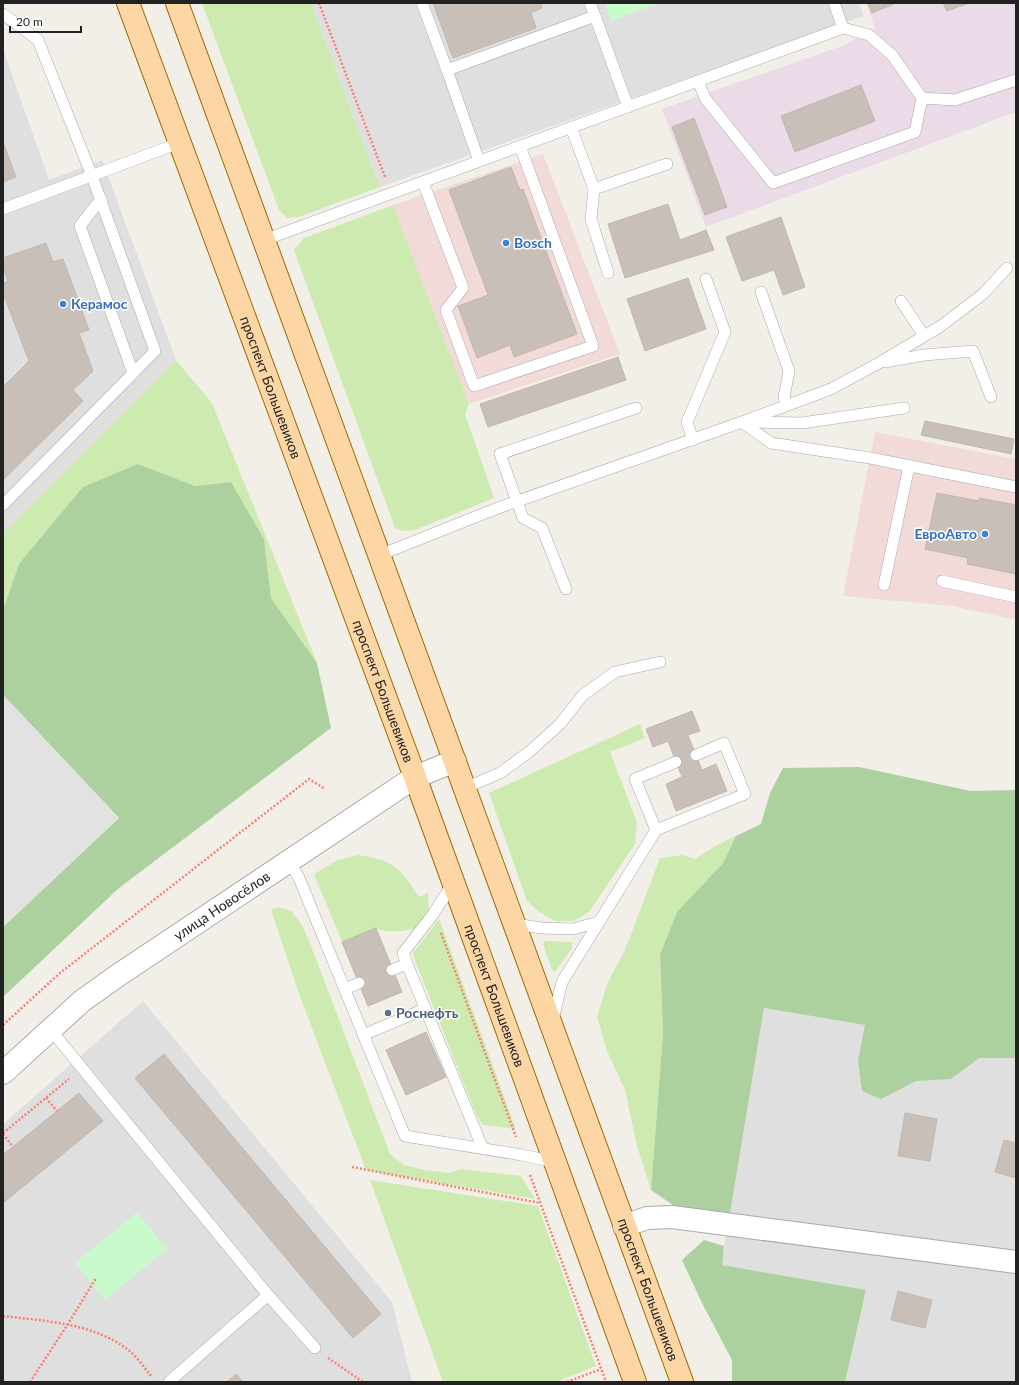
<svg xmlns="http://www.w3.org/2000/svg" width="1019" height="1385" font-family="Lato,sans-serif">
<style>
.residential{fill:#e0dfdf}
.commercial{fill:#f2dad9}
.industrial{fill:#ebdbe8}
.grass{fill:#cdebb0}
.forest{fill:#add19e}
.park{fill:#c8facc}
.parking{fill:#e2e2e2}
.building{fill:#c7bfb8;stroke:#c4b6ab}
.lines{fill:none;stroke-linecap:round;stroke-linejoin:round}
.service-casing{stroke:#a9a9a9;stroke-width:12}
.minor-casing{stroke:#a9a9a9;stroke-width:24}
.primary-casing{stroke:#a06b00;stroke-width:24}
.path{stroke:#fa8072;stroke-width:2.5;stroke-dasharray:2 2;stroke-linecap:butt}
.service{stroke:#fff;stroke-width:11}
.minor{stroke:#fff;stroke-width:22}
.primary{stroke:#fcd6a4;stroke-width:22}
.shop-dot{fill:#3f7fe0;stroke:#fff;stroke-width:1.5}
.service-dot{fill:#5c6f8a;stroke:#fff;stroke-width:1.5}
.labels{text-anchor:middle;stroke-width:3;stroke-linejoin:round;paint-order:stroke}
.shop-label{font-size:14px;font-weight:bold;fill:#366cbe;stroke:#fff;text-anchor:start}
.street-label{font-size:14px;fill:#222;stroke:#fff}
.service-label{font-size:14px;font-weight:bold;fill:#4e5e75;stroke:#fff;text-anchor:start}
</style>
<rect width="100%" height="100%" fill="#f2efe9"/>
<g class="residential">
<polygon points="311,3 859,3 864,16 380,187"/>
<polygon points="3,49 49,180 102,160 176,360 3,533"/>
<polygon points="143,1001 392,1302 412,1382 3,1382 3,1124"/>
<polygon points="764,1008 1016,1050 1016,1382 845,1382 866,1290 721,1265"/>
</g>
<g class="commercial">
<polygon points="543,154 620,354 469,404 393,205"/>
<polygon points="875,432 1016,459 1016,620 952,606 843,596"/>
</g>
<polygon class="industrial" points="866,3 1016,3 1016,112 706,227 662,109 842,46 875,28"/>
<g class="grass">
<polygon points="202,3 311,3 380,187 299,217 287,218 279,210"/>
<polygon points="393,205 469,404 465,414 494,498 415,530 404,531 395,528 294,250 304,238"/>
<polygon points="176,360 212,403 317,663 271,598 264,539 231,482 195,486 138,464 19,564 3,610 3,533"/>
<polygon points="640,724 645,738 610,752 637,822 635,844 589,912 574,921 555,921 538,911 527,901 489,793"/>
<polygon points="736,836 723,863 677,912 660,961 663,1033 651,1190 637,1146 625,1090 607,1051 597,1017 607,984 625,950 660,858 683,855 695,859 715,846"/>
<path d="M358,855C394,860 400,868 419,897L428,893L429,910L423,919L414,929L401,931H386L376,929L342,942L314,874L338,860Z"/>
<polygon points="278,907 291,911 302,925 312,948 390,1154 404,1165 425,1170 449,1173 461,1169 521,1176 535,1199 366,1170 299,994 271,910"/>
<polygon points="439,919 516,1129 483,1125 476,1114 414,958 413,953"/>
<polygon points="545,941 571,942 572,944 572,948 556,971 552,970 543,944"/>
<polygon points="370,1180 538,1206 596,1366 556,1382 443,1382"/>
</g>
<g class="forest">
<polygon points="138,464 195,486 231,482 264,539 271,598 317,663 331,728 119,888 3,997 3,927 119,818 4,696 3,610 19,564 83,487"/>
<polygon points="859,767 971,791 1016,790 1016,1058 979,1058 951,1079 916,1081 881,1099 862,1091 858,1061 865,1025 764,1008 730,1213 683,1212 651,1190 663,1033 660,955 677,912 723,863 736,836 761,824 770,793 783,768"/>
<polygon points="704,1240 724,1246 722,1265 866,1290 845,1382 732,1382 732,1360 702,1303 682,1260"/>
</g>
<g class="park">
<polygon points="605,3 657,3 657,4 611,21"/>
<polygon points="137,1212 167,1249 105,1300 75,1263"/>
</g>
<polygon class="parking" points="4,696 119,818 3,927 3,697"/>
<g class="building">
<polygon points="433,3 540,3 542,8 531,13 536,28 453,58"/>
<polygon points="868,3 896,3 872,13"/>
<polygon points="943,3 969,3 947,11"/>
<polygon points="861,85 875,121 795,152 781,116"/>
<polygon points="694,118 727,207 705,215 672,127"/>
<polygon points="3,142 16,177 3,182"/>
<polygon points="511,167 520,190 523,189 577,334 514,357 510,345 477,358 458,306 488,295 449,190"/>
<polygon points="668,204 680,240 706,230 714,250 625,278 608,224"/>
<polygon points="781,217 805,287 783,295 774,270 742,281 726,237"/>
<polygon points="46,243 53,262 63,259 89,330 79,333 93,371 73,390 83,401 3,480 3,387 29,361 3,293 3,283 8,281 3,268 3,258"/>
<polygon points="688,278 706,329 645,351 627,299"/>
<polygon points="618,357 626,380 488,427 480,404"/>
<polygon points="925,421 1014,439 1011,454 921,435"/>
<polygon points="937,493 979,501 980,498 1016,505 1016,574 967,564 968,558 925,549"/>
<polygon points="692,711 700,731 688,735 702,770 716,764 727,791 676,811 666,784 682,777 668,741 653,747 646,729"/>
<polygon points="376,928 402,992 368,1006 342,942"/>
<polygon points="426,1032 446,1077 406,1095 386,1050"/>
<polygon points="164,1054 381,1314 353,1338 135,1078"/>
<polygon points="79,1093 103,1121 3,1203 3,1155"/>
<polygon points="905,1113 937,1119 930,1161 898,1156"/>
<polygon points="1004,1140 1016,1143 1016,1178 995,1172"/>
<polygon points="898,1291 932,1300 925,1328 891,1320"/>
<polygon points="236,1374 243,1382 227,1382"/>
</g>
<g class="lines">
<defs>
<g id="service">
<polyline points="422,3 447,70"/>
<polyline points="590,3 595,16"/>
<polyline points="834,3 843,28"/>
<polyline points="3,14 38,40 92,176 155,351 3,505"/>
<polyline points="698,81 705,98 773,183 915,132 922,98"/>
<polyline points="571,127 594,189 591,219 608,273"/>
<polyline points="479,161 447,70 595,16 628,107"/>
<polyline points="423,182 463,288 446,310 474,386 593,346 520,146"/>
<polyline points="594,189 667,164"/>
<polyline points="101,199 80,226 133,373"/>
<polyline points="3,209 179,143"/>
<polyline points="264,240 843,28 869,35 892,55 922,98 955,100 1016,80"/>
<polyline points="761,292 789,371 784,397 787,405"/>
<polyline points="901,301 924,336"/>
<polyline points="885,362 924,355 973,351 991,397"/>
<polyline points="742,422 831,389 879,363 941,326 983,294 1007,268"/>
<polyline points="748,422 802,423 904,408"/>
<polyline points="693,440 687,422 725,332 706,279"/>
<polyline points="380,555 498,508 742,422 771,443 870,458 1016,487"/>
<polyline points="942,581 1016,597"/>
<polyline points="884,585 909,466"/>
<polyline points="566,589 542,528 523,518 500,454 636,408"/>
<polyline points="676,762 635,779 656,830 745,794 724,743 696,755"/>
<polyline points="465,788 500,773 529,752 560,724 583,695 615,672 660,662"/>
<polyline points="289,861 299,878 405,1136 522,1155 555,1162"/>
<polyline points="515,924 541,928 573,929 599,922"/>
<polyline points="407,964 483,1149"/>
<polyline points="392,970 407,964 403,953 434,913 453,883"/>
<polyline points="345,989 359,983"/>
<polyline points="553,1019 562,982 656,830"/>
<polyline points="50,1029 268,1295 315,1348"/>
<polyline points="363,1035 425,1009"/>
<polyline points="169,1382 268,1295"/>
</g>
<g id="minor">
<path id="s1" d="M3,1073L82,1001L117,976L415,777L455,761"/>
<polyline points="624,1226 647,1218 672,1217 1016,1262"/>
</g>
<g id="primary">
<path id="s2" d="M128,3L415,777L635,1382"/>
<path id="s3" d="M177,3L682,1382"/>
</g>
</defs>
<use href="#service" class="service-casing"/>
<use href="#minor" class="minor-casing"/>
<use href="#primary" class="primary-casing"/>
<g class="path">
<polyline points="319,3 385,177"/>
<polyline points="441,933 516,1137"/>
<polyline points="3,1025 60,973 309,779 325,789"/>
<polyline points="46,1098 57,1111"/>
<polyline points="3,1133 69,1079"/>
<polyline points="3,1134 13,1147"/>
<polyline points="352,1167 540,1203"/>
<polyline points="530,1175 606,1382"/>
<path d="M3,1316C45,1321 92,1323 127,1349C137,1356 144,1368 152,1377"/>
<polyline points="328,1358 363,1382"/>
<polyline points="30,1382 68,1324 96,1278"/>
<polyline points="567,1382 601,1369"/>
</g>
<use href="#service" class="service"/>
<use href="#minor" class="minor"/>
<use href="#primary" class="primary"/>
</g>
<g class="shop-dot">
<circle cx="506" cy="243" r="4"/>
<circle cx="63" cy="304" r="4"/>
<circle cx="985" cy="534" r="4"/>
</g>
<circle class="service-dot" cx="388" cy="1013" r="4"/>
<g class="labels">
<g class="shop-label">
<text x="514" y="248">Bosch</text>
<text x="71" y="309">Керамос</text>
<text x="977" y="539" text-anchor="end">ЕвроАвто</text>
</g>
<g class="street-label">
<text dy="5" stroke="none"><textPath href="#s2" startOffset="410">проспект Большевиков</textPath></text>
<text dy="5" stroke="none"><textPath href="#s2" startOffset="734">проспект Большевиков</textPath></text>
<text dy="5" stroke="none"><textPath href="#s1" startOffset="276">улица Новосёлов</textPath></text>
<text dy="5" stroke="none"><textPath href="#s2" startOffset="1058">проспект Большевиков</textPath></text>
<text dy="5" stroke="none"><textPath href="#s3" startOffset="1370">проспект Большевиков</textPath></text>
</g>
<g class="service-label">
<text x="396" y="1018">Роснефть</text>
</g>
</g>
<rect width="1019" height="1385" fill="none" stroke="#222222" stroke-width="8"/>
<path d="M10 26v6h71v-6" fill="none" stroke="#222222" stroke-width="2"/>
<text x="16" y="26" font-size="12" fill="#222222" stroke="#ffffff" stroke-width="3" paint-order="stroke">20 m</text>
</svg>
